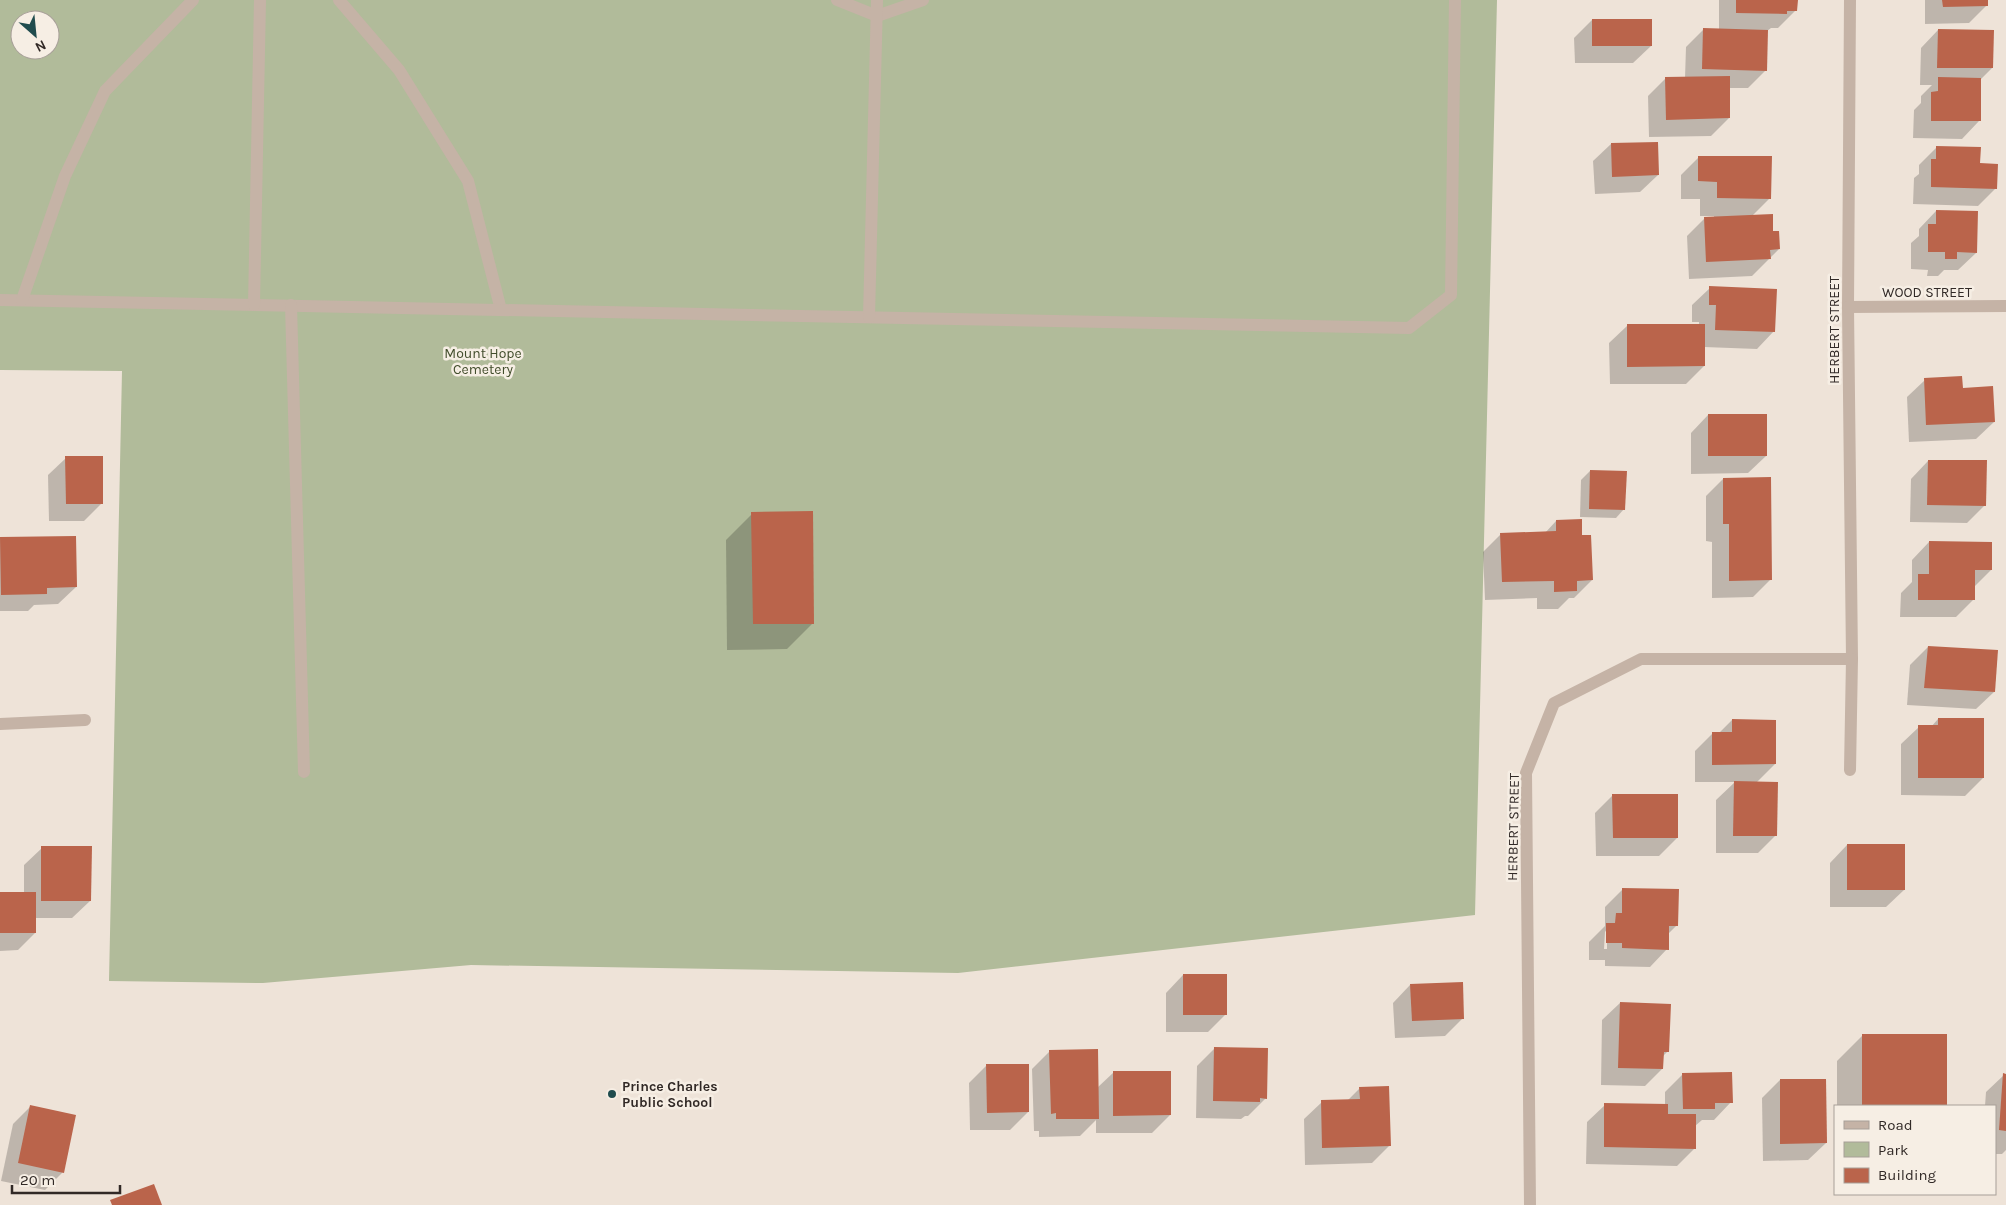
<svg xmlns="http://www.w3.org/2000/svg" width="2006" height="1205" font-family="Karla,sans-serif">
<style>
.green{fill:#b1bb9a;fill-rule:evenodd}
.shadow{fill:#0003;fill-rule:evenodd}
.building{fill:#ba644b}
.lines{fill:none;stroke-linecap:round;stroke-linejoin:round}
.service{stroke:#c5b3a6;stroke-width:12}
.minor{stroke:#c5b3a6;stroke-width:12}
.poi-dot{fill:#204c4e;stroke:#f6eee4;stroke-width:2}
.labels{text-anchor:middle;stroke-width:5;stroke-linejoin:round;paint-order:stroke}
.street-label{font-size:14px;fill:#312926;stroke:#f6eee4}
.park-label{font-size:14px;fill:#424d2c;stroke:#f6eee4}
.poi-label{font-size:14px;font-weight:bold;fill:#312926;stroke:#f6eee4;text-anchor:start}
</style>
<rect width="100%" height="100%" fill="#eee3d8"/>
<path class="green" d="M0,0H1497L1475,915L958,973L471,965L263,983L109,981L122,371L0,370ZM20,20H50V50H20Z"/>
<g class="shadow">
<polygon points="1719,0 1796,0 1796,10 1778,28 1771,28 1767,31 1766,70 1748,88 1729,88 1729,118 1711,136 1649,137 1648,96 1666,78 1685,78 1686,47 1703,30 1719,30"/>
<polygon points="1925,0 1987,0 1987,5 1969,23 1925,24"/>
<polygon points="1592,20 1651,46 1633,63 1575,63 1574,38"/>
<polygon points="1938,30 1992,68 1980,80 1979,121 1962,139 1913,138 1914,110 1921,103 1921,96 1932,85 1920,85 1921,48"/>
<polygon points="1611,144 1658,175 1640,192 1595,194 1593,161"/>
<polygon points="1937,147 1979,164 1996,188 1978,206 1913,204 1914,178 1919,174 1919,165"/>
<polygon points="1699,157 1770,198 1752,216 1772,232 1779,249 1752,276 1689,279 1687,236 1705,218 1714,218 1714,216 1700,216 1700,199 1681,199 1681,175"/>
<polygon points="1936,211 1976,253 1958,270 1944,270 1938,276 1927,276 1928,270 1911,269 1911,243 1919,236 1919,229"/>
<polygon points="1710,288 1774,331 1757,349 1704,347 1704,366 1686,384 1610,384 1609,343 1627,326 1699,325 1699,322 1692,322 1692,305"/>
<polygon points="1925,380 1994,422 1976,439 1909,442 1907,397"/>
<polygon points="1708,415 1766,456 1748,473 1691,474 1691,433"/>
<polygon points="66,458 102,503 84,521 49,521 48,475"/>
<polygon points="1928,461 1985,505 1967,523 1910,522 1911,479"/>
<polygon points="1590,471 1624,509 1616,518 1580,517 1581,480"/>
<polygon points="1723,479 1771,579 1753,597 1712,598 1712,542 1706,541 1706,496"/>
<polygon points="752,514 813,623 787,649 727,650 726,540"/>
<polygon points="1556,521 1581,536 1592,580 1574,598 1569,598 1558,609 1537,609 1537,598 1485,600 1483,552 1501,534 1545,533"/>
<polygon points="0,538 76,587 58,604 34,605 28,611 0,611"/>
<polygon points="1929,542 1991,570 1974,587 1974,599 1956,617 1900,617 1901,593 1912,582 1912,560"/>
<polygon points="1928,647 1994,692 1976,709 1907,705 1910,665"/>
<polygon points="1938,719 1983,778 1965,796 1901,795 1901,744 1919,727 1931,727"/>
<polygon points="1732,720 1775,764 1756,783 1776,835 1758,853 1716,853 1716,800 1735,782 1695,782 1695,751 1713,733 1719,733"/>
<polygon points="1613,795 1677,838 1659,856 1596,856 1595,813"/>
<polygon points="1847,845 1904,890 1886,907 1830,907 1830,863"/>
<polygon points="42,848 90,901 72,918 35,918 35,933 18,950 0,951 0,893 24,893 24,865"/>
<path d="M1623,889L1677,925L1668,934L1667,949L1650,967L1605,966V960H1589V942L1605,926V907ZM1607,929V949H1604L1605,932Z"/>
<polygon points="1183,975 1226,1014 1208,1032 1166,1032 1166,993"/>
<polygon points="1410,985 1463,1018 1445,1036 1395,1038 1393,1003"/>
<polygon points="1620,1003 1668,1051 1663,1056 1662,1069 1645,1086 1601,1085 1602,1020"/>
<polygon points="1863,1035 1946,1035 1945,1106 1837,1106 1837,1061"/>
<polygon points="1215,1048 1266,1098 1248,1116 1245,1116 1241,1119 1196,1118 1197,1066"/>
<polygon points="1050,1051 1097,1088 1114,1072 1170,1115 1152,1133 1096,1133 1096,1120 1080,1136 1039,1137 1039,1131 1034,1131 1032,1069"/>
<polygon points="986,1066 1028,1112 1010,1130 970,1130 969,1083"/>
<polygon points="1683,1074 1731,1102 1714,1120 1702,1120 1695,1126 1695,1148 1677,1166 1586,1164 1587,1122 1605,1105 1665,1106 1665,1092"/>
<polygon points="2004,1075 2006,1075 2006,1150 2002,1154 1995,1154 1995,1106 1985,1106 1986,1092"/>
<polygon points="1780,1080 1826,1143 1808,1160 1763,1161 1762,1098"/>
<polygon points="1360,1088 1389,1146 1372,1163 1305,1165 1304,1119 1322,1102 1347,1101"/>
<polygon points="31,1106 63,1172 45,1190 1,1181 13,1124"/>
</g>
<g class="building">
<polygon points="1736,0 1798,0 1797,11 1787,11 1787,14 1736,13"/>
<polygon points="1942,0 1988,0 1988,6 1943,7"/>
<rect x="1592" y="19" width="60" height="27"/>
<polygon points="1703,28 1768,30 1767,71 1702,69"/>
<polygon points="1938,29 1994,30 1993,68 1937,68"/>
<polygon points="1730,76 1730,118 1666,120 1665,77"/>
<polygon points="1938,77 1981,78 1981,121 1931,121 1931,92 1938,91"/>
<polygon points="1658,142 1659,175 1612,177 1611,143"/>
<polygon points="1936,146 1981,147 1980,163 1998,164 1997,189 1931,187 1931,159 1936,159"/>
<polygon points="1698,156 1772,156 1771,199 1717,198 1717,182 1698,181"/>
<polygon points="1936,210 1978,211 1977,253 1957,252 1957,259 1945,259 1945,252 1928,252 1928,224 1936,224"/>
<polygon points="1773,214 1773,231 1779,231 1780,249 1770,250 1771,259 1706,262 1704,217"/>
<polygon points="1709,286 1777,289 1775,332 1715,330 1716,305 1709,305"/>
<polygon points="1627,324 1705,324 1705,366 1627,367"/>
<polygon points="1962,376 1963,388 1993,386 1995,422 1926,425 1924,378"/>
<rect x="1708" y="414" width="59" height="42"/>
<polygon points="65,456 103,456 103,504 66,504"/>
<polygon points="1928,460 1987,460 1986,506 1927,505"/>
<polygon points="1590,470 1627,471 1625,510 1589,509"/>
<polygon points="1771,477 1772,580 1729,581 1729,524 1723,524 1723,478"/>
<polygon points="813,511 814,624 753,624 751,512"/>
<polygon points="1582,519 1582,535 1591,535 1593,580 1577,581 1577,591 1554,592 1554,581 1502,582 1500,533 1556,531 1556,520"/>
<polygon points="76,536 77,587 47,588 47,594 1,595 0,537"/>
<polygon points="1929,541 1992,542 1992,570 1975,570 1975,600 1918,600 1918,574 1929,574"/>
<polygon points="1928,646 1998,650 1995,692 1924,688"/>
<polygon points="1938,718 1984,718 1984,778 1918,778 1918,725 1938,725"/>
<polygon points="1732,719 1776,720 1776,764 1712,765 1712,732 1732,732"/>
<polygon points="1734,781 1778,782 1777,836 1733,836"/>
<polygon points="1612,794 1678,794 1678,838 1613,838"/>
<rect x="1847" y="844" width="58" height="46"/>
<polygon points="41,846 92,846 91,901 41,901"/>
<polygon points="1622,888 1679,889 1678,926 1669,926 1669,950 1622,948 1622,943 1606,943 1606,923 1615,923 1616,913 1622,913"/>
<rect x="0" y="892" width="36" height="41"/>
<rect x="1183" y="974" width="44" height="41"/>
<polygon points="1463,982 1464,1019 1412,1021 1410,984"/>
<polygon points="1620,1002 1671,1004 1669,1052 1664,1052 1663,1069 1618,1068"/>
<rect x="1862" y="1034" width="85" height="72"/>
<polygon points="1214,1047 1268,1048 1267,1099 1260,1098 1260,1102 1213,1101"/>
<polygon points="1098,1049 1099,1119 1056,1119 1056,1113 1051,1114 1049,1050"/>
<polygon points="986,1064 1029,1064 1029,1112 987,1113"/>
<polygon points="1113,1071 1171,1071 1171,1115 1113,1116"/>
<polygon points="1732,1072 1733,1103 1715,1103 1715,1109 1683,1109 1682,1073"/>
<polygon points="2003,1073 2006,1074 2006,1131 1999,1130"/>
<polygon points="1780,1079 1826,1079 1827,1143 1780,1144"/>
<polygon points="1389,1086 1391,1146 1322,1148 1321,1100 1360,1099 1359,1087"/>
<polygon points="1604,1103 1668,1104 1668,1114 1696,1114 1696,1149 1604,1147"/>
<polygon points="30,1105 76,1115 64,1173 18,1163"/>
<polygon points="154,1184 162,1205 112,1205 110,1200"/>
</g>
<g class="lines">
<g class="service">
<polyline points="339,0 399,70 468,181 501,310"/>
<polyline points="837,0 877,16 923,0"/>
<polyline points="0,300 1409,328 1451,295 1455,0"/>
<polyline points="22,300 65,176 105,91 193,0"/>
<polyline points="254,305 260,0"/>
<polyline points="291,305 304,772"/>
<polyline points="869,317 877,0"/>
</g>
<g class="minor">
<polyline points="1850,0 1848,307 1852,659 1850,770"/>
<polyline points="1848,307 2006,306"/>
<polyline points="0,724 85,720"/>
<polyline points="1530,1205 1526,773 1554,703 1641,659 1852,659"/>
</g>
</g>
<circle class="poi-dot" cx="612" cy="1094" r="5"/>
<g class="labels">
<g class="street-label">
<text x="1927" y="297">WOOD STREET</text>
<text transform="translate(1834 330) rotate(-90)" y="5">HERBERT STREET</text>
<text transform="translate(1513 827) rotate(-89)" y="5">HERBERT STREET</text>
</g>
<g class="park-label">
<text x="483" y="358">Mount Hope<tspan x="483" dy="16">Cemetery</tspan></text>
</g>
<g class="poi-label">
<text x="622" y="1091">Prince Charles<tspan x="622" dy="16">Public School</tspan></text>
</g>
</g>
<rect x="1834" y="1105" width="162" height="90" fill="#f6eee4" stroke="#a79f98"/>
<rect x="1844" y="1121" width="25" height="8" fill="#c5b3a6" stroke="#a79f98"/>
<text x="1878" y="1130" font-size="15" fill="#312926">Road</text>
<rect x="1844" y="1142" width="25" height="15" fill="#b1bb9a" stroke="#a79f98"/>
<text x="1878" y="1155" font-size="15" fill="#312926">Park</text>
<rect x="1844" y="1168" width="25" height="15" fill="#ba644b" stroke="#a79f98"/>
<text x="1878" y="1180" font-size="15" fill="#312926">Building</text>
<g transform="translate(35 35) rotate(153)"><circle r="24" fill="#f6eee4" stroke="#a79f98"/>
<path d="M0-4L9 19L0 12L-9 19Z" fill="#204c4e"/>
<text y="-8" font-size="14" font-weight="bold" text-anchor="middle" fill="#312926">N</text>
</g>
<path d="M12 1185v8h108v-8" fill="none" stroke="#312926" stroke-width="2.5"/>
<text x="20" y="1185" font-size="15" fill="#312926" stroke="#f6eee4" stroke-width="4" paint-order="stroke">20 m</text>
</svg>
